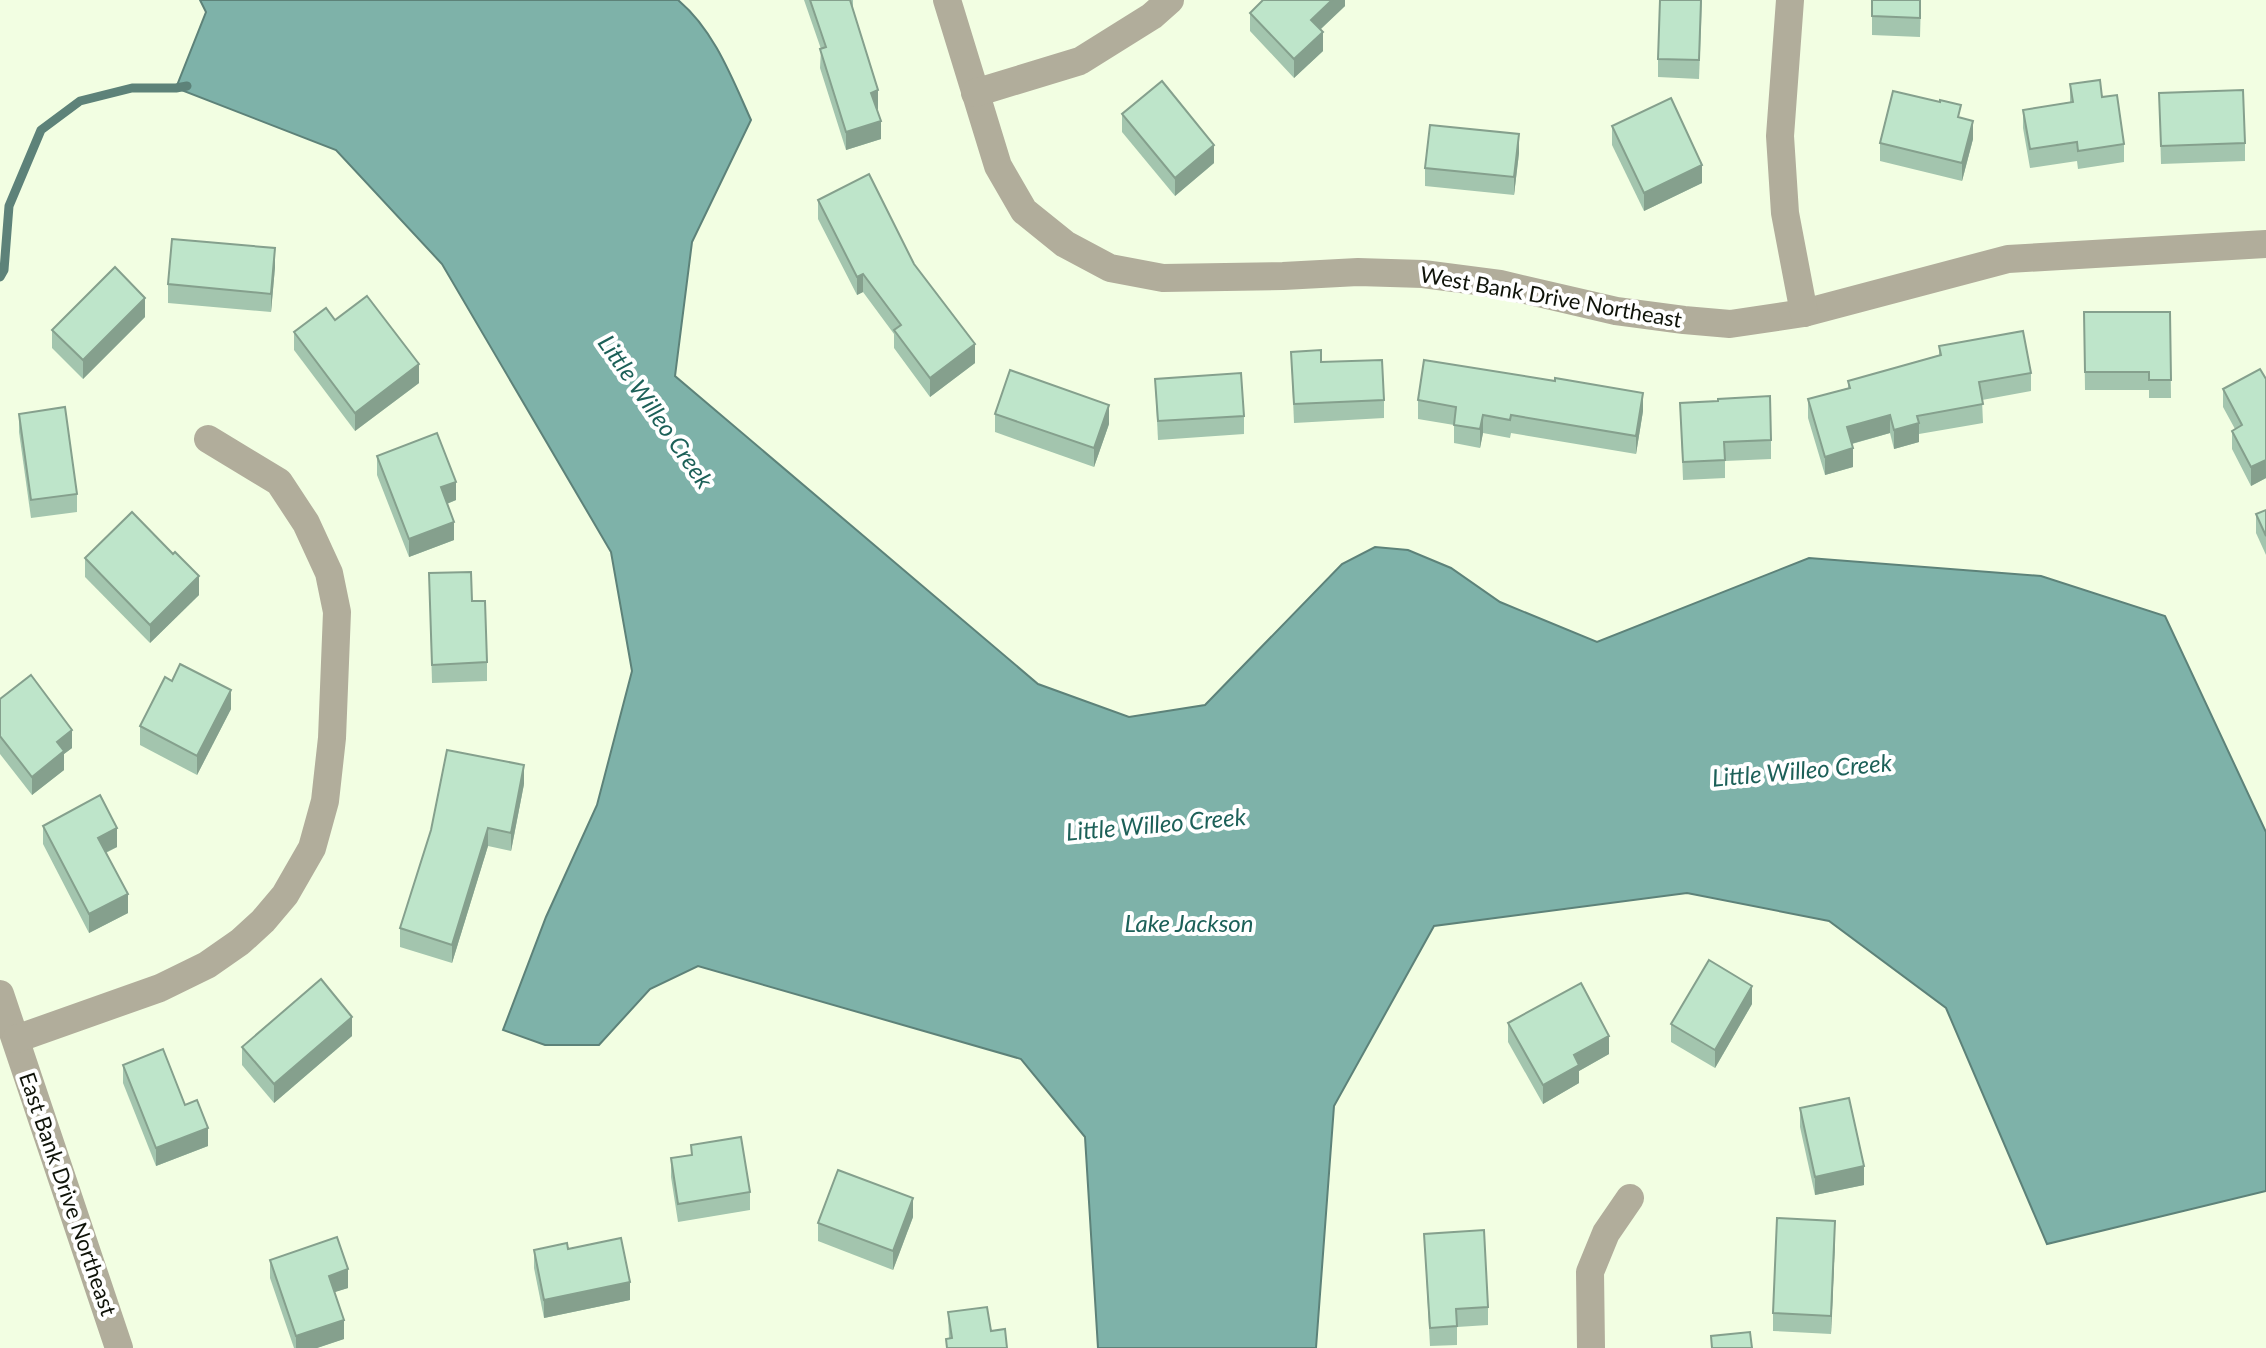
<svg xmlns="http://www.w3.org/2000/svg" width="2266" height="1348" font-family="Lato,sans-serif">
<style>
.water{fill:#7eb2a9;stroke:#5d8279;stroke-width:2}
.lines{fill:none;stroke-linecap:round;stroke-linejoin:round}
.stream{stroke:#5d8279;stroke-width:9}
.street{stroke:#b1ad9b;stroke-width:28}
.wall{fill:#a3c5ae}
.shaded-wall{fill:#85a08d}
.building{fill:#bee5ca;stroke:#85a08d;stroke-width:2}
.labels{text-anchor:middle;stroke-width:8;stroke-linejoin:round;paint-order:stroke}
.street-label{font-size:22px;fill:#0f1309;stroke:#fff}
.water-label{font-size:24px;font-style:italic;fill:#1c6058;stroke:#fff}
</style>
<rect width="100%" height="100%" fill="#f2fee2"/>
<path class="water" d="M200,0H678C714,30 732,78 751,120L692,242L675,376L1038,684L1129,717L1205,705L1342,564L1375,547L1408,550L1451,568L1500,602L1597,642L1809,558L2041,576L2165,616L2266,832V1191L2047,1244L1946,1008L1829,921L1687,893L1434,926L1334,1106L1316,1348H1098L1085,1137L1021,1059L698,966L650,989L599,1045H545L503,1030L546,917L597,805L632,671L611,552L442,264L336,150L176,88L206,12Z"/>
<g class="lines">
<polyline class="stream" points="0,277 4,270 9,206 41,130 80,101 132,88 176,88 187,86"/>
<g class="street">
<polyline points="947,0 998,166 1024,211 1065,244 1110,268 1163,278 1283,276 1358,272 1423,274 1500,284 1616,311 1684,320 1730,324 1804,313 2008,259 2266,244"/>
<polyline points="1790,0 1780,136 1785,213 1804,313"/>
<polyline points="975,93 1080,61 1152,16 1170,0"/>
<polyline points="0,994 119,1348"/>
<polyline points="16,1039 160,988 207,965 240,942 263,921 285,895 312,848 325,801 332,738 337,612 329,573 306,523 279,482 208,439"/>
<polyline points="1591,1348 1590,1272 1606,1233 1630,1198"/>
</g>
</g>
<g class="wall">
<polygon points="804,0 853,0 853,9 878,109 877,109 881,139 846,150 820,68 821,49"/>
<polygon points="1345,0 1345,6 1320,30 1323,51 1294,78 1250,31 1250,13"/>
<polygon points="1702,0 1699,79 1658,77 1658,59"/>
<polygon points="1872,0 1921,0 1920,37 1872,35"/>
<polygon points="2070,84 2102,97 2124,144 2124,162 2078,169 2077,161 2030,168 2023,128 2023,110 2070,102"/>
<polygon points="2159,93 2245,143 2245,161 2161,164"/>
<polygon points="1122,114 1214,163 1175,196 1122,132"/>
<polygon points="1961,118 1973,139 1962,181 1880,161 1880,143"/>
<polygon points="1612,126 1702,183 1644,211 1612,145"/>
<polygon points="1519,153 1514,195 1425,186 1425,168"/>
<polygon points="818,200 914,264 975,363 930,397 894,348 894,334 863,292 857,295 818,219"/>
<polygon points="275,267 271,312 168,303 168,284"/>
<polygon points="2084,312 2170,312 2171,398 2149,398 2149,390 2085,390"/>
<polygon points="145,317 83,379 52,348 52,330"/>
<polygon points="335,320 419,383 355,431 294,350 294,332"/>
<polygon points="1939,346 2031,373 2031,391 1982,400 1983,423 1919,434 1919,442 1894,449 1890,433 1852,444 1853,467 1825,475 1808,418 1808,399 1848,388 1848,381 1939,355"/>
<polygon points="1291,352 1321,362 1384,400 1384,418 1294,423"/>
<polygon points="1155,379 1244,416 1244,434 1158,440"/>
<polygon points="2266,379 2266,478 2251,486 2232,449 2232,431 2235,429 2223,407 2223,389"/>
<polygon points="1418,400 1643,411 1636,454 1511,433 1510,438 1483,433 1480,448 1454,443 1454,425 1418,419"/>
<polygon points="1680,403 1771,440 1771,459 1725,461 1725,478 1683,480"/>
<polygon points="19,414 77,494 77,512 31,518 19,432"/>
<polygon points="995,414 1109,424 1094,467 995,432"/>
<polygon points="377,456 456,500 447,504 454,540 409,557 377,475"/>
<polygon points="2266,510 2266,555 2256,533 2256,514"/>
<polygon points="173,554 199,595 150,643 85,577 85,558"/>
<polygon points="429,573 472,601 487,662 487,681 432,683"/>
<polygon points="0,699 72,748 64,754 64,770 32,795 0,754"/>
<polygon points="231,709 197,775 140,745 140,726"/>
<polygon points="524,784 511,851 488,846 452,963 400,947 400,928"/>
<polygon points="43,826 117,847 106,853 128,913 89,933 43,844"/>
<polygon points="1752,1004 1715,1068 1671,1042 1671,1024"/>
<polygon points="1508,1023 1609,1054 1579,1071 1579,1083 1543,1104 1508,1042"/>
<polygon points="352,1036 274,1103 242,1065 242,1047"/>
<polygon points="123,1065 185,1105 208,1146 156,1166 123,1083"/>
<polygon points="1800,1108 1864,1185 1815,1195 1800,1127"/>
<polygon points="691,1145 750,1192 750,1210 678,1222 671,1177 671,1158 691,1155"/>
<polygon points="913,1217 893,1270 818,1241 818,1223"/>
<polygon points="1424,1234 1488,1307 1488,1325 1457,1327 1457,1345 1430,1346"/>
<polygon points="1835,1240 1831,1334 1773,1331 1773,1313"/>
<polygon points="568,1249 630,1300 544,1318 534,1268 534,1250"/>
<polygon points="270,1260 348,1288 334,1292 344,1339 317,1348 294,1348 270,1278"/>
<polygon points="948,1312 991,1331 1007,1348 946,1348 946,1339 949,1339"/>
</g>
<g class="shaded-wall">
<polygon points="1332,0 1345,0 1345,6 1311,38 1311,20"/>
<polygon points="1323,32 1323,51 1294,78 1294,59"/>
<polygon points="878,90 878,109 871,111 871,93"/>
<polygon points="881,121 881,139 846,150 846,132"/>
<polygon points="1973,121 1973,139 1962,181 1962,163"/>
<polygon points="1519,134 1519,153 1514,195 1514,177"/>
<polygon points="1214,145 1214,163 1175,196 1175,178"/>
<polygon points="1702,165 1702,183 1644,211 1644,193"/>
<polygon points="275,248 275,267 271,312 271,294"/>
<polygon points="863,274 863,292 857,295 857,277"/>
<polygon points="145,298 145,317 83,379 83,360"/>
<polygon points="975,344 975,363 930,397 930,378"/>
<polygon points="419,364 419,383 355,431 355,413"/>
<polygon points="1643,393 1643,411 1636,454 1636,436"/>
<polygon points="1109,405 1109,424 1094,467 1094,448"/>
<polygon points="1483,415 1483,433 1480,448 1480,429"/>
<polygon points="1890,415 1890,433 1847,445 1847,427"/>
<polygon points="1919,423 1919,442 1894,449 1894,430"/>
<polygon points="1853,448 1853,467 1825,475 1825,457"/>
<polygon points="2266,460 2266,478 2251,486 2251,467"/>
<polygon points="456,482 456,500 441,506 441,487"/>
<polygon points="454,522 454,540 409,557 409,539"/>
<polygon points="199,576 199,595 150,643 150,625"/>
<polygon points="231,690 231,709 197,775 197,756"/>
<polygon points="72,730 72,748 64,754 64,770 32,795 32,777 57,742"/>
<polygon points="524,765 524,784 511,851 511,833"/>
<polygon points="117,828 117,847 98,856 98,838"/>
<polygon points="488,828 488,846 452,963 452,945"/>
<polygon points="128,894 128,913 89,933 89,914"/>
<polygon points="1752,986 1752,1004 1715,1068 1715,1050"/>
<polygon points="352,1017 352,1036 274,1103 274,1084"/>
<polygon points="1609,1036 1609,1054 1579,1071 1579,1083 1543,1104 1543,1085 1574,1055"/>
<polygon points="208,1128 208,1146 156,1166 156,1148"/>
<polygon points="1864,1166 1864,1185 1815,1195 1815,1177"/>
<polygon points="913,1198 913,1217 893,1270 893,1251"/>
<polygon points="1835,1221 1835,1240 1831,1334 1831,1316"/>
<polygon points="348,1269 348,1288 329,1294 329,1276"/>
<polygon points="630,1282 630,1300 544,1318 544,1300"/>
<polygon points="344,1320 344,1339 317,1348 296,1348 296,1336"/>
</g>
<g class="building">
<polygon points="810,0 850,0 878,90 871,93 881,121 846,132 820,49 826,47"/>
<polygon points="1263,0 1332,0 1311,20 1323,32 1294,59 1250,13"/>
<polygon points="1660,0 1701,0 1699,60 1658,59"/>
<polygon points="1872,0 1920,0 1920,18 1872,16"/>
<polygon points="2100,80 2102,97 2117,95 2124,144 2078,151 2077,142 2030,149 2023,110 2073,102 2070,84"/>
<polygon points="1162,81 1214,145 1175,178 1122,114"/>
<polygon points="2243,90 2245,143 2161,146 2159,93"/>
<polygon points="1893,91 1940,102 1940,100 1961,105 1958,117 1973,121 1962,163 1880,143"/>
<polygon points="1671,98 1702,165 1644,193 1612,126"/>
<polygon points="1430,125 1519,134 1514,177 1425,168"/>
<polygon points="869,174 914,264 975,344 930,378 894,330 901,325 863,274 857,277 818,200"/>
<polygon points="172,239 275,248 271,294 168,284"/>
<polygon points="115,267 145,298 83,360 52,330"/>
<polygon points="367,296 419,364 355,413 294,332 326,308 335,320"/>
<polygon points="2084,312 2170,312 2171,380 2149,380 2149,372 2085,372"/>
<polygon points="2023,331 2031,373 1979,382 1983,404 1917,416 1919,423 1894,430 1890,415 1847,427 1853,448 1825,457 1808,399 1850,388 1848,381 1941,355 1939,346"/>
<polygon points="1321,350 1321,362 1382,360 1384,400 1294,404 1291,352"/>
<polygon points="1424,360 1555,381 1555,378 1643,393 1636,436 1511,415 1510,420 1483,415 1480,429 1454,425 1456,407 1418,400"/>
<polygon points="2260,369 2266,379 2266,460 2251,467 2232,431 2242,425 2223,389"/>
<polygon points="1010,370 1109,405 1094,448 995,414"/>
<polygon points="1241,373 1244,416 1158,421 1155,379"/>
<polygon points="1770,396 1771,440 1724,442 1725,460 1683,462 1680,403 1718,401 1718,399"/>
<polygon points="65,407 77,494 31,500 19,414"/>
<polygon points="437,433 456,482 441,487 454,522 409,539 377,456"/>
<polygon points="2266,510 2266,536 2256,514"/>
<polygon points="132,512 173,554 175,552 199,576 150,625 85,558"/>
<polygon points="471,572 472,601 485,601 487,662 432,665 429,573"/>
<polygon points="180,664 231,690 197,756 140,726 165,677 172,681"/>
<polygon points="31,675 72,730 57,742 64,751 32,777 0,736 0,699"/>
<polygon points="447,750 524,765 511,833 488,828 452,945 400,928 431,830"/>
<polygon points="100,795 117,828 98,838 128,894 89,914 43,826"/>
<polygon points="1709,960 1752,986 1715,1050 1671,1024"/>
<polygon points="321,979 352,1017 274,1084 242,1047"/>
<polygon points="1581,983 1609,1036 1574,1055 1579,1065 1543,1085 1508,1023"/>
<polygon points="163,1049 185,1105 197,1100 208,1128 156,1148 123,1065"/>
<polygon points="1849,1098 1864,1166 1815,1177 1800,1108"/>
<polygon points="741,1137 750,1192 678,1204 671,1158 692,1155 691,1145"/>
<polygon points="838,1170 913,1198 893,1251 818,1223"/>
<polygon points="1777,1218 1835,1221 1831,1316 1773,1313"/>
<polygon points="1484,1230 1488,1307 1456,1309 1457,1326 1430,1328 1424,1234"/>
<polygon points="337,1237 348,1269 329,1276 344,1320 296,1336 270,1260"/>
<polygon points="621,1238 630,1282 544,1300 534,1250 567,1243 568,1249"/>
<polygon points="987,1307 991,1331 1005,1329 1007,1348 947,1348 946,1339 952,1338 948,1312"/>
<polygon points="1750,1332 1752,1348 1712,1348 1711,1336"/>
</g>
<g class="labels">
<g class="street-label">
<text transform="translate(1551 297) rotate(10)" y="8">West Bank Drive Northeast</text>
<text transform="translate(68 1194) rotate(71)" y="8">East Bank Drive Northeast</text>
</g>
<g class="water-label">
<text transform="translate(655 412) rotate(55)" y="8">Little Willeo Creek</text>
<text transform="translate(1802 771) rotate(-5)" y="8">Little Willeo Creek</text>
<text transform="translate(1156 825) rotate(-5)" y="8">Little Willeo Creek</text>
<text x="1189" y="932">Lake Jackson</text>
</g>
</g>
</svg>
